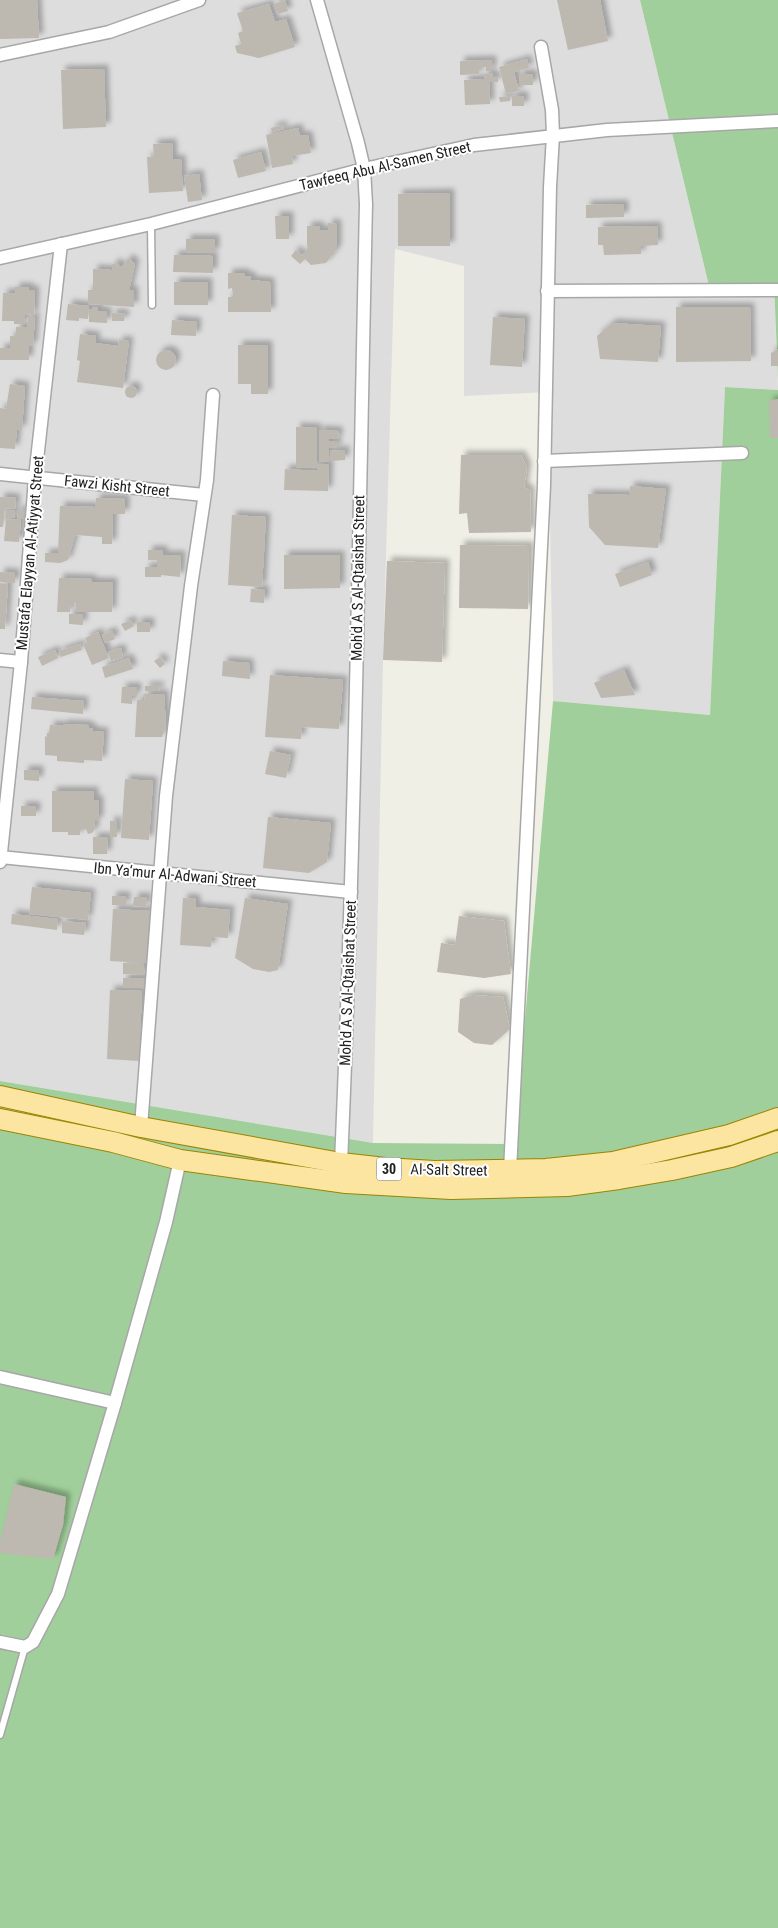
<svg xmlns="http://www.w3.org/2000/svg" width="778" height="1928" font-family="'Roboto Condensed',sans-serif">
<style>
.residential{fill:#dedddd}
.forest{fill:#a1cf9b}
.building{fill:#bdb8b0;filter:url(#shadow)}
.lines{fill:none;stroke-linecap:round;stroke-linejoin:round}
.service-casing{stroke:#a7a7a7;stroke-width:9}
.minor-casing{stroke:#a7a7a7;stroke-width:15}
.primary-casing{stroke:#9b8401;stroke-width:22}
.service{stroke:#fff;stroke-width:6}
.minor{stroke:#fff;stroke-width:12}
.primary{stroke:#fce5a0;stroke-width:20}
.labels{text-anchor:middle;stroke-width:4;stroke-linejoin:round;paint-order:stroke}
.shield{fill:#fff;stroke:#636363;stroke-width:1}
.shield-label{font-size:14px;font-weight:bold;fill:#202020}
.street-label{font-size:15px;fill:#202020;stroke:#fff}
</style>
<defs>
<filter id="shadow"><feDropShadow dx="4.5" dy="-4.5" stdDeviation="2.5" flood-color="#0004"/></filter>
</defs>
<rect width="100%" height="100%" fill="#f0efe6"/>
<polygon class="residential" points="0,0 640,0 710,290 774,283 778,390 725,387 710,715 553,701 548,392 464,396 464,266 395,249 383,660 373,1143 0,1081"/>
<g class="forest">
<polygon points="640,0 778,0 778,380 774,283 710,290"/>
<polygon points="725,387 778,390 778,1928 0,1928 0,1081 373,1143 514,1144 553,701 710,715"/>
</g>
<g class="building">
<polygon points="0,0 37,0 39,38 0,39"/>
<polygon points="285,0 288,11 278,14 274,4"/>
<polygon points="557,0 600,0 608,41 568,50"/>
<polygon points="269,4 275,22 286,19 295,47 259,58 237,53 235,46 241,44 238,33 243,31 237,13"/>
<polygon points="527,59 529,68 514,72 519,91 506,94 499,67"/>
<polygon points="492,60 492,71 486,71 486,67 479,68 479,74 460,75 460,61"/>
<polygon points="104,69 106,127 63,129 61,70"/>
<polygon points="492,73 493,77 498,77 498,82 489,82 490,104 465,105 464,80 485,79 484,74"/>
<rect x="519" y="74" width="14" height="11"/>
<polygon points="510,96 510,101 500,102 499,97"/>
<rect x="512" y="96" width="12" height="10"/>
<polygon points="282,125 284,129 272,132 271,128"/>
<polygon points="298,128 300,136 308,135 311,153 292,156 293,164 272,168 266,135"/>
<polygon points="172,143 173,160 181,159 183,191 149,193 147,157 154,157 153,144"/>
<polygon points="261,152 266,171 238,178 233,160"/>
<polygon points="199,174 202,200 188,202 184,176"/>
<polygon points="450,193 450,246 398,246 398,194"/>
<polygon points="624,204 624,217 586,218 586,205"/>
<polygon points="275,216 289,216 289,239 276,239"/>
<polygon points="328,223 337,224 337,249 326,263 311,265 305,259 300,264 291,256 296,250 302,256 308,248 307,245 307,226 320,226 319,230 328,230"/>
<polygon points="657,226 658,245 641,246 641,254 604,255 603,245 598,245 598,227"/>
<rect x="186" y="239" width="29" height="14"/>
<polygon points="174,255 213,256 213,273 173,272"/>
<polygon points="129,258 135,264 129,291 134,290 134,307 88,304 88,290 93,290 93,269 112,270 112,264 117,263 121,267"/>
<polygon points="228,273 245,273 245,276 251,276 251,280 270,282 271,312 228,312 228,297 233,297 233,295 232,288 228,289"/>
<rect x="174" y="282" width="34" height="23"/>
<polygon points="15,287 29,287 29,290 35,290 34,315 25,314 25,324 14,324 14,321 2,321 3,293 15,293"/>
<polygon points="68,304 89,306 88,319 79,318 79,321 66,320"/>
<polygon points="92,307 98,307 98,311 107,311 107,323 89,322 89,309 92,309"/>
<polygon points="676,307 750,307 751,361 676,362"/>
<polygon points="112,313 125,314 124,321 112,321"/>
<polygon points="28,317 35,317 33,346 29,346 29,360 0,360 0,348 10,348 10,336 16,336 16,327 27,327"/>
<polygon points="493,317 525,319 522,367 490,365"/>
<polygon points="172,320 197,322 196,336 171,335"/>
<polygon points="612,323 661,326 658,362 600,359 597,336"/>
<polygon points="80,334 96,336 95,343 118,346 119,340 129,341 123,388 77,382 80,361 77,360"/>
<polygon points="238,345 268,345 268,394 251,394 251,384 238,384"/>
<polygon points="778,349 778,366 771,366 771,353"/>
<circle cx="166" cy="360" r="10"/>
<polygon points="10,384 25,386 22,430 17,429 15,449 0,448 0,408 6,409"/>
<circle cx="131" cy="392" r="6"/>
<polygon points="778,399 778,438 770,438 769,401"/>
<polygon points="296,427 317,428 317,468 296,468"/>
<polygon points="319,430 338,431 339,439 329,439 329,441 337,441 337,448 329,448 329,462 319,462"/>
<polygon points="345,450 345,460 330,461 330,451"/>
<polygon points="461,455 521,455 527,467 524,487 530,490 531,532 469,533 467,513 459,514"/>
<polygon points="317,464 329,464 328,491 284,490 285,469 317,471"/>
<polygon points="630,486 666,489 658,548 605,545 589,527 588,494 629,495"/>
<polygon points="0,497 16,498 15,509 5,508 3,527 0,527"/>
<polygon points="96,498 125,499 125,514 113,514 112,544 102,544 102,537 75,535 68,560 60,563 45,562 45,553 58,553 60,506 95,507"/>
<polygon points="6,510 15,510 14,518 5,518"/>
<polygon points="17,510 23,510 23,519 18,519"/>
<polygon points="232,515 266,517 262,587 228,585"/>
<polygon points="6,519 21,520 19,542 4,541"/>
<polygon points="460,545 529,546 528,609 459,608"/>
<polygon points="148,550 163,550 163,555 181,555 180,577 161,575 161,577 145,577 145,567 157,567 157,560 148,560"/>
<polygon points="284,555 340,555 340,588 284,589"/>
<polygon points="387,561 445,563 442,662 383,660"/>
<polygon points="648,562 652,575 620,587 615,574"/>
<polygon points="0,572 15,573 15,583 0,582"/>
<polygon points="59,578 92,579 92,582 113,582 112,612 76,612 76,603 72,604 72,607 70,607 70,612 57,612"/>
<polygon points="0,583 8,584 5,629 0,629"/>
<polygon points="251,589 265,590 264,603 250,602"/>
<polygon points="69,614 83,614 83,625 69,624"/>
<polygon points="131,620 134,626 125,631 121,624"/>
<rect x="137" y="622" width="13" height="10"/>
<polygon points="112,631 115,639 105,643 102,635"/>
<polygon points="98,632 109,658 92,665 83,644 87,642 85,638"/>
<polygon points="80,644 82,650 61,657 59,651"/>
<polygon points="121,648 123,658 111,661 108,652"/>
<polygon points="55,650 58,658 42,666 38,657"/>
<polygon points="160,657 165,664 160,668 154,661"/>
<polygon points="129,658 133,669 105,678 102,667"/>
<polygon points="223,661 249,663 250,679 222,676"/>
<polygon points="624,670 635,695 601,698 594,683"/>
<polygon points="270,675 343,680 339,729 302,727 301,739 265,737"/>
<polygon points="145,686 160,686 159,691 145,691"/>
<polygon points="122,687 137,687 137,696 132,696 132,704 121,703"/>
<polygon points="144,694 164,694 166,726 162,737 135,737 137,700 145,700"/>
<polygon points="32,697 84,701 83,714 31,709"/>
<polygon points="63,724 88,725 89,728 92,728 93,731 104,732 102,761 84,760 84,763 57,761 57,756 45,755 45,736 47,737 47,733 49,733 50,725 63,726"/>
<polygon points="270,751 291,755 286,778 265,774"/>
<polygon points="24,770 39,770 39,781 24,780"/>
<polygon points="125,779 153,781 149,840 121,838"/>
<polygon points="52,791 94,791 94,800 99,800 99,821 94,821 95,829 92,833 88,834 86,829 80,829 80,835 68,835 68,832 52,832"/>
<rect x="21" y="806" width="15" height="10"/>
<polygon points="268,817 331,823 327,862 309,873 263,868"/>
<rect x="110" y="821" width="7" height="16"/>
<polygon points="93,837 108,837 107,854 93,854"/>
<polygon points="32,887 91,893 88,920 29,914"/>
<rect x="112" y="896" width="14" height="9"/>
<polygon points="134,897 147,897 146,907 133,906"/>
<polygon points="183,898 196,899 196,907 230,910 228,938 212,937 211,947 180,945"/>
<polygon points="245,898 288,904 278,970 269,972 253,969 235,958"/>
<polygon points="113,909 150,911 147,963 110,961"/>
<polygon points="12,914 58,919 57,930 11,924"/>
<polygon points="459,916 504,921 511,974 484,978 437,972 441,943 455,945"/>
<polygon points="62,921 86,923 84,935 62,933"/>
<polygon points="123,963 144,964 144,975 123,974"/>
<rect x="123" y="978" width="22" height="10"/>
<polygon points="110,990 142,991 139,1061 107,1059"/>
<polygon points="472,995 503,997 510,1029 492,1045 474,1043 458,1032 460,999"/>
<polygon points="14,1484 66,1497 63,1525 53,1559 0,1553 0,1542"/>
</g>
<g class="lines">
<defs>
<g id="service">
<polyline points="151,224 152,305"/>
<polyline points="0,1735 25,1647"/>
</g>
<g id="minor">
<path d="M317,0L358,143L364,169L366,204C359,524 355,843 341,1163"/>
<polyline points="0,55 109,32 199,0"/>
<polyline points="0,258 151,224 364,169 474,145 607,130 778,121"/>
<polyline points="547,291 778,290"/>
<polyline points="544,461 742,453"/>
<polyline points="0,474 204,495"/>
<polyline points="0,660 21,662"/>
<polyline points="0,857 351,892"/>
<polyline points="0,862 21,662 35,478 61,244"/>
<polyline points="141,1127 166,796 191,586 207,480 213,395"/>
<polyline points="510,1171 544,486 550,187 553,135 552,110 541,47"/>
<polyline points="0,1377 115,1403"/>
<polyline points="0,1642 25,1647 33,1642 58,1594 115,1403 166,1222 180,1160"/>
</g>
<g id="primary">
<polyline points="0,1096 141,1127 341,1163 385,1168 434,1171 546,1169 613,1162 729,1135 778,1118"/>
<polyline points="0,1119 113,1142 180,1160 346,1183 451,1189 567,1186 619,1179 672,1170 731,1157 778,1141"/>
</g>
</defs>
<use href="#service" class="service-casing"/>
<use href="#minor" class="minor-casing"/>
<use href="#primary" class="primary-casing"/>
<use href="#service" class="service"/>
<use href="#minor" class="minor"/>
<use href="#primary" class="primary"/>
</g>
<g class="labels">
<rect class="shield" x="376.5" y="1157.5" width="25" height="23" rx="4"/>
<g class="shield-label">
<text x="389" y="1174">30</text>
</g>
<g class="street-label">
<text transform="translate(385 166) rotate(-13)" y="5">Tawfeeq Abu Al-Samen Street</text>
<text transform="translate(117 486) rotate(6)" y="5">Fawzi Kisht Street</text>
<text transform="translate(30 553) rotate(-85)" y="5">Mustafa Elayyan Al-Atiyyat Street</text>
<text transform="translate(358 578) rotate(-89)" y="5">Moh'd A S Al-Qtaishat Street</text>
<text transform="translate(175 875) rotate(5)" y="5">Ibn Ya‘mur Al-Adwani Street</text>
<text transform="translate(348 983) rotate(-88)" y="5">Moh'd A S Al-Qtaishat Street</text>
<text transform="translate(449 1170) rotate(1)" y="5">Al-Salt Street</text>
</g>
</g>
</svg>
